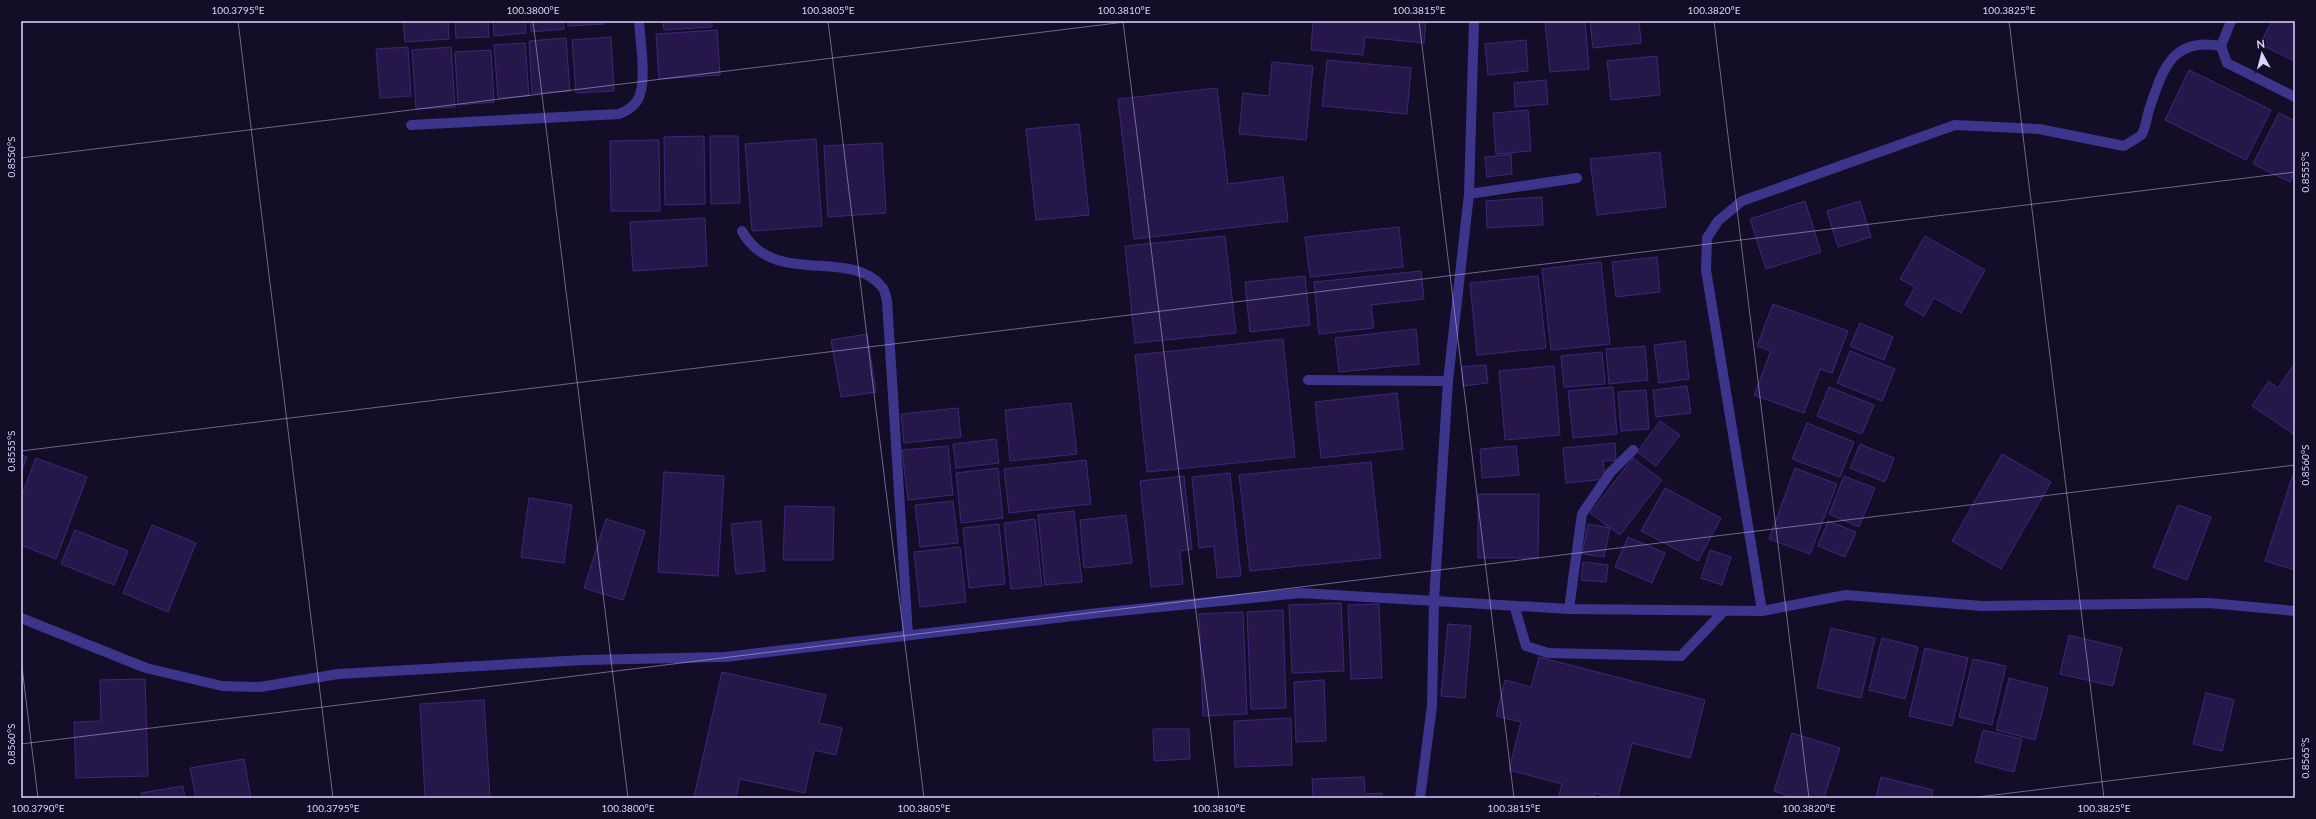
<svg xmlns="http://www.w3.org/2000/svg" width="2316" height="819" font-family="Lato,sans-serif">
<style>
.building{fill:#26174b;stroke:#3d2779}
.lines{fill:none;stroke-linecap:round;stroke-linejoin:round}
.lane{stroke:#3d348c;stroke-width:10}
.street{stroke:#3d348c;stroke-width:10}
.ticks{fill:none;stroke:#dcd4ff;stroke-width:1;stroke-opacity:0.45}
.neatline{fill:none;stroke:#dcd4ff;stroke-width:1.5}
.ticks-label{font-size:10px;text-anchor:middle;fill:#dcd4ff}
</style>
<rect width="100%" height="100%" fill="#140d28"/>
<g class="building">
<polygon points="403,21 448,21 449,39 405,42"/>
<polygon points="455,21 488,21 489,37 456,38"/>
<polygon points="493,21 525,21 526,33 494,36"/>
<polygon points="530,21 563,21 564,29 531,32"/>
<polygon points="568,21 603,21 604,24 568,26"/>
<polygon points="663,21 712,21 712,27 664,30"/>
<polygon points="1313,21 1426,21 1424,43 1365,37 1363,55 1311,50"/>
<polygon points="1545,21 1585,21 1589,69 1550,72"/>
<polygon points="1590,21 1639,21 1641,43 1593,48"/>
<polygon points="2272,21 2295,21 2295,54 2292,60 2260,44"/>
<polygon points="717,30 720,75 659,79 656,34"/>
<polygon points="611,37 614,91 576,93 572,40"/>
<polygon points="566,38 570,91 532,93 529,41"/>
<polygon points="1526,40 1528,71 1488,75 1485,44"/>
<polygon points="525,43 529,96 498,98 494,45"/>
<polygon points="408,47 411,96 380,98 376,49"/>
<polygon points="451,47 455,107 416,109 412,50"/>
<polygon points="491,50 494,102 458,105 455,52"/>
<polygon points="1657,56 1660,95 1611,100 1607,61"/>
<polygon points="1327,60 1411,68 1407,114 1322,106"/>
<polygon points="1272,62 1313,66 1306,140 1239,134 1243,93 1269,96"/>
<polygon points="2189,70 2271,110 2246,160 2165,120"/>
<polygon points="1546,80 1548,104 1515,107 1514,83"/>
<polygon points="1217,88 1228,184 1283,177 1288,221 1134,239 1118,99"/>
<polygon points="1528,110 1531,151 1496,154 1493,113"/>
<polygon points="2279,113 2295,121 2295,171 2290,182 2253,164"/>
<polygon points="1079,124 1089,215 1036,220 1026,129"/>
<polygon points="704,136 705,204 665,205 664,137"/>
<polygon points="710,136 738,136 740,203 711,204"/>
<polygon points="816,139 822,226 752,231 745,144"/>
<polygon points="659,140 660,211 611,211 610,141"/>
<polygon points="882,143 886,213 828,217 824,146"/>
<polygon points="1660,152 1666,207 1597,215 1590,159"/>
<polygon points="1511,154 1512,174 1487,177 1485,157"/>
<polygon points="1542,197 1543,225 1487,228 1486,201"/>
<polygon points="1805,201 1821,252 1766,269 1750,219"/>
<polygon points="1860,201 1871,237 1838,247 1827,211"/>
<polygon points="705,218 707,266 633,271 630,222"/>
<polygon points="1399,227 1403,267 1310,277 1305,237"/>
<polygon points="1225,236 1236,333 1135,343 1125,246"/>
<polygon points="1925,236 1985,270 1961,313 1934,298 1924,316 1905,305 1915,287 1900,279"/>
<polygon points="1657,257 1660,292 1616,297 1612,262"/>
<polygon points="1601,262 1610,344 1551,350 1542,269"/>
<polygon points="1421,271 1424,299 1371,305 1374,328 1319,334 1314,282"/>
<polygon points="1305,276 1310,325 1250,332 1245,282"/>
<polygon points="1538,276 1546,348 1477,355 1470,283"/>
<polygon points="1773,304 1848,331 1832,373 1820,369 1804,413 1754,395 1771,351 1757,346"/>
<polygon points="1860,323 1893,337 1884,360 1850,346"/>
<polygon points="1416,329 1419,364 1339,372 1335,338"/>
<polygon points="867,334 876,392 841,397 831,340"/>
<polygon points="1283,339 1295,457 1147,472 1135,355"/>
<polygon points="1685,341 1689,379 1659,383 1654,345"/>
<polygon points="1645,346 1648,380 1609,384 1606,349"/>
<polygon points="1850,351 1895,369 1882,401 1837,383"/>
<polygon points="1602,352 1605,384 1564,387 1561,356"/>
<polygon points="2295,363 2295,435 2252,406 2269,381 2278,388"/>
<polygon points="1486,365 1488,383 1463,386 1462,367"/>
<polygon points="1554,366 1560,435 1505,440 1499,371"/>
<polygon points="1687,386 1691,413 1656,417 1653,390"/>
<polygon points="1613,387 1617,434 1573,438 1568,391"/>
<polygon points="1829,387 1874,405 1862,434 1817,416"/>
<polygon points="1646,390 1649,429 1621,431 1618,392"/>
<polygon points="1397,393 1403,449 1321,458 1315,402"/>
<polygon points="1071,403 1077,454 1010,461 1005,410"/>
<polygon points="958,408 961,437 904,443 901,414"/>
<polygon points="1660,421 1680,435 1656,466 1637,452"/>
<polygon points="1807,423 1854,442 1840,477 1792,459"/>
<polygon points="996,439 999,463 956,468 953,444"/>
<polygon points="1615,443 1616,460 1603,461 1605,479 1566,483 1563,448"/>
<polygon points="1860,444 1894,458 1885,482 1850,468"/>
<polygon points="948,446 953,495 908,500 902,450"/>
<polygon points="1516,446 1519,475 1482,478 1480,449"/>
<polygon points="2002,454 2051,482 2001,569 1952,541"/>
<polygon points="21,455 27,457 21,473"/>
<polygon points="36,458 87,477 56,559 21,545 21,497"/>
<polygon points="1633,458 1662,480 1620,535 1590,513"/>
<polygon points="1086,460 1091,504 1009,513 1004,469"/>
<polygon points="1371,462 1381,558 1250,571 1239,475"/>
<polygon points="998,468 1003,518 961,523 956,473"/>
<polygon points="1795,468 1837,484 1810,554 1769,539"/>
<polygon points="2295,468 2295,570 2265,561"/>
<polygon points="664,472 724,476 718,576 658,572"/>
<polygon points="1230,473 1241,576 1217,578 1214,546 1199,548 1192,477"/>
<polygon points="1184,476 1192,549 1180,551 1183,584 1151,587 1140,481"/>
<polygon points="1844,476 1875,488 1859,527 1829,514"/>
<polygon points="1665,488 1721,518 1698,561 1641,531"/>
<polygon points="1478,494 1539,494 1538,558 1478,558"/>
<polygon points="529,498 572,505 564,563 521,557"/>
<polygon points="953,501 958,543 920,547 915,505"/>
<polygon points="2178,505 2211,517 2187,580 2153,567"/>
<polygon points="785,506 834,507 833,560 783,560"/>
<polygon points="1074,511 1082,582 1045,585 1038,515"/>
<polygon points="1126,515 1132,563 1084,568 1080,520"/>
<polygon points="606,519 645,531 623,600 584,588"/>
<polygon points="1035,519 1042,586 1011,589 1004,523"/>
<polygon points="761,521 765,571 736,574 731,524"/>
<polygon points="1828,521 1856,532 1845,557 1818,546"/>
<polygon points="999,524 1005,584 969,588 963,528"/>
<polygon points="1588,524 1610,528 1604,557 1582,554"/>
<polygon points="152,525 196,543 168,612 123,593"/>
<polygon points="75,530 128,551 114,585 61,564"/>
<polygon points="1628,537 1665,553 1652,583 1615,567"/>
<polygon points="960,547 966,602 920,607 914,552"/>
<polygon points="1710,550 1731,557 1722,585 1701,578"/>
<polygon points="1583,562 1608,565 1606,582 1581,580"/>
<polygon points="1341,603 1344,671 1292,673 1289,605"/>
<polygon points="1379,604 1382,678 1351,679 1348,605"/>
<polygon points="1283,610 1286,708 1251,709 1247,612"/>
<polygon points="1243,612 1247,714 1203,716 1199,614"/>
<polygon points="1448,624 1471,626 1465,698 1441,696"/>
<polygon points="1831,628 1875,638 1861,698 1817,688"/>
<polygon points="2069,635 2122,648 2113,686 2060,674"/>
<polygon points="1882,638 1918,647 1905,699 1869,690"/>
<polygon points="1925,648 1968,658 1952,726 1909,716"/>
<polygon points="1539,657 1705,700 1690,758 1632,743 1618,798 1609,798 1595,793 1594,798 1558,798 1562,784 1509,770 1521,722 1496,716 1505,680 1531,687"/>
<polygon points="1973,659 2006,666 1992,725 1959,717"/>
<polygon points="722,672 826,695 819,723 842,728 836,755 814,750 805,793 740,779 736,798 694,797"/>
<polygon points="2009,678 2048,688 2035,740 1996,730"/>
<polygon points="145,679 148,776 76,778 74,722 101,721 100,680"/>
<polygon points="1324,680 1326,741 1296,742 1294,682"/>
<polygon points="2206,693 2234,700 2222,751 2193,744"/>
<polygon points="484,700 490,798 425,798 420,704"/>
<polygon points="1291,718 1292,765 1235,767 1234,721"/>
<polygon points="1153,729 1189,729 1190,759 1154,761"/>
<polygon points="1983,730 2022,739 2014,772 1975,762"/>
<polygon points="1792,733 1840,748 1824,798 1795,798 1774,791"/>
<polygon points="244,759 251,798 196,798 190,768"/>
<polygon points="1364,777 1365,794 1382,793 1383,798 1313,798 1312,779"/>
<polygon points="1881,777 1933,790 1931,798 1876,798"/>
<polygon points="183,786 185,798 142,798 141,793"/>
</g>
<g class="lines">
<polyline class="lane" points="1515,608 1526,646 1548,653 1681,656 1724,611"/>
<g class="street">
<polyline points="2231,21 2221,46 2227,63 2295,97"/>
<path d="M411,125L619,114C627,111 632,108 637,101C648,85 640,41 639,21"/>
<polyline points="1469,194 1577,178"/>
<path d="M742,231C773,288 850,247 882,287C885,290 886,297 887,301L908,635"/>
<polyline points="1308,380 1448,381"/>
<polyline points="1569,609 1582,514 1610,473 1633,450"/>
<path d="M1762,611L1706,270L1707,238L1718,221L1742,201L1955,125L2039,129L2124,146C2129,142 2139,138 2142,134C2146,127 2147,115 2150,107C2163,68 2173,37 2221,46"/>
<polyline points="21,618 146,668 222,686 260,687 338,674 584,660 725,657 1098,613 1301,593 1569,609 1762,611 1846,595 1982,606 2209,603 2295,611"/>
<polyline points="1420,798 1432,706 1434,600 1448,381 1469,194 1474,21"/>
</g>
</g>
<path class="ticks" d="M238,21L333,798M533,21L628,798M828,21L924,798M1123,21L1219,798M1419,21L1514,798M1714,21L1809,798M2009,21L2104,798M21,158L1133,21M21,451L2295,172M21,659L38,798M21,744L2295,465M1970,798L2295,758"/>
<rect width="2316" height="819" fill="none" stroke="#140d28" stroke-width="44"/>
<g transform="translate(2262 54) rotate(353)" stroke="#140d28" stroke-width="3" paint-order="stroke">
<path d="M0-3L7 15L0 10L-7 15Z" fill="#dcd4ff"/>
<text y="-6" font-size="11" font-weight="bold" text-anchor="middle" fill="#dcd4ff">N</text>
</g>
<rect x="22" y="22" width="2272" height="775" class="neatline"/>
<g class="ticks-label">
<text x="238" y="14">100.3795°E</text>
<text x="533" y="14">100.3800°E</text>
<text x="828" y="14">100.3805°E</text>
<text x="1124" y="14">100.3810°E</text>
<text x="1419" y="14">100.3815°E</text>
<text x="1714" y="14">100.3820°E</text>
<text x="2009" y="14">100.3825°E</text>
<text transform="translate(11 157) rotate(-90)" y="4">0.8550°S</text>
<text transform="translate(2305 172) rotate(-90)" y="4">0.8555°S</text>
<text transform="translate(11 451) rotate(-90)" y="4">0.8555°S</text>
<text transform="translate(2305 465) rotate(-90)" y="4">0.8560°S</text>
<text transform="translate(11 744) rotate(-90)" y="4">0.8560°S</text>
<text transform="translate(2305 758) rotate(-90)" y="4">0.8565°S</text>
<text x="38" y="812">100.3790°E</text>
<text x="333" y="812">100.3795°E</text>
<text x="628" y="812">100.3800°E</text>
<text x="924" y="812">100.3805°E</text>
<text x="1219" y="812">100.3810°E</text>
<text x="1514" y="812">100.3815°E</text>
<text x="1809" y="812">100.3820°E</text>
<text x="2104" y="812">100.3825°E</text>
</g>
</svg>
